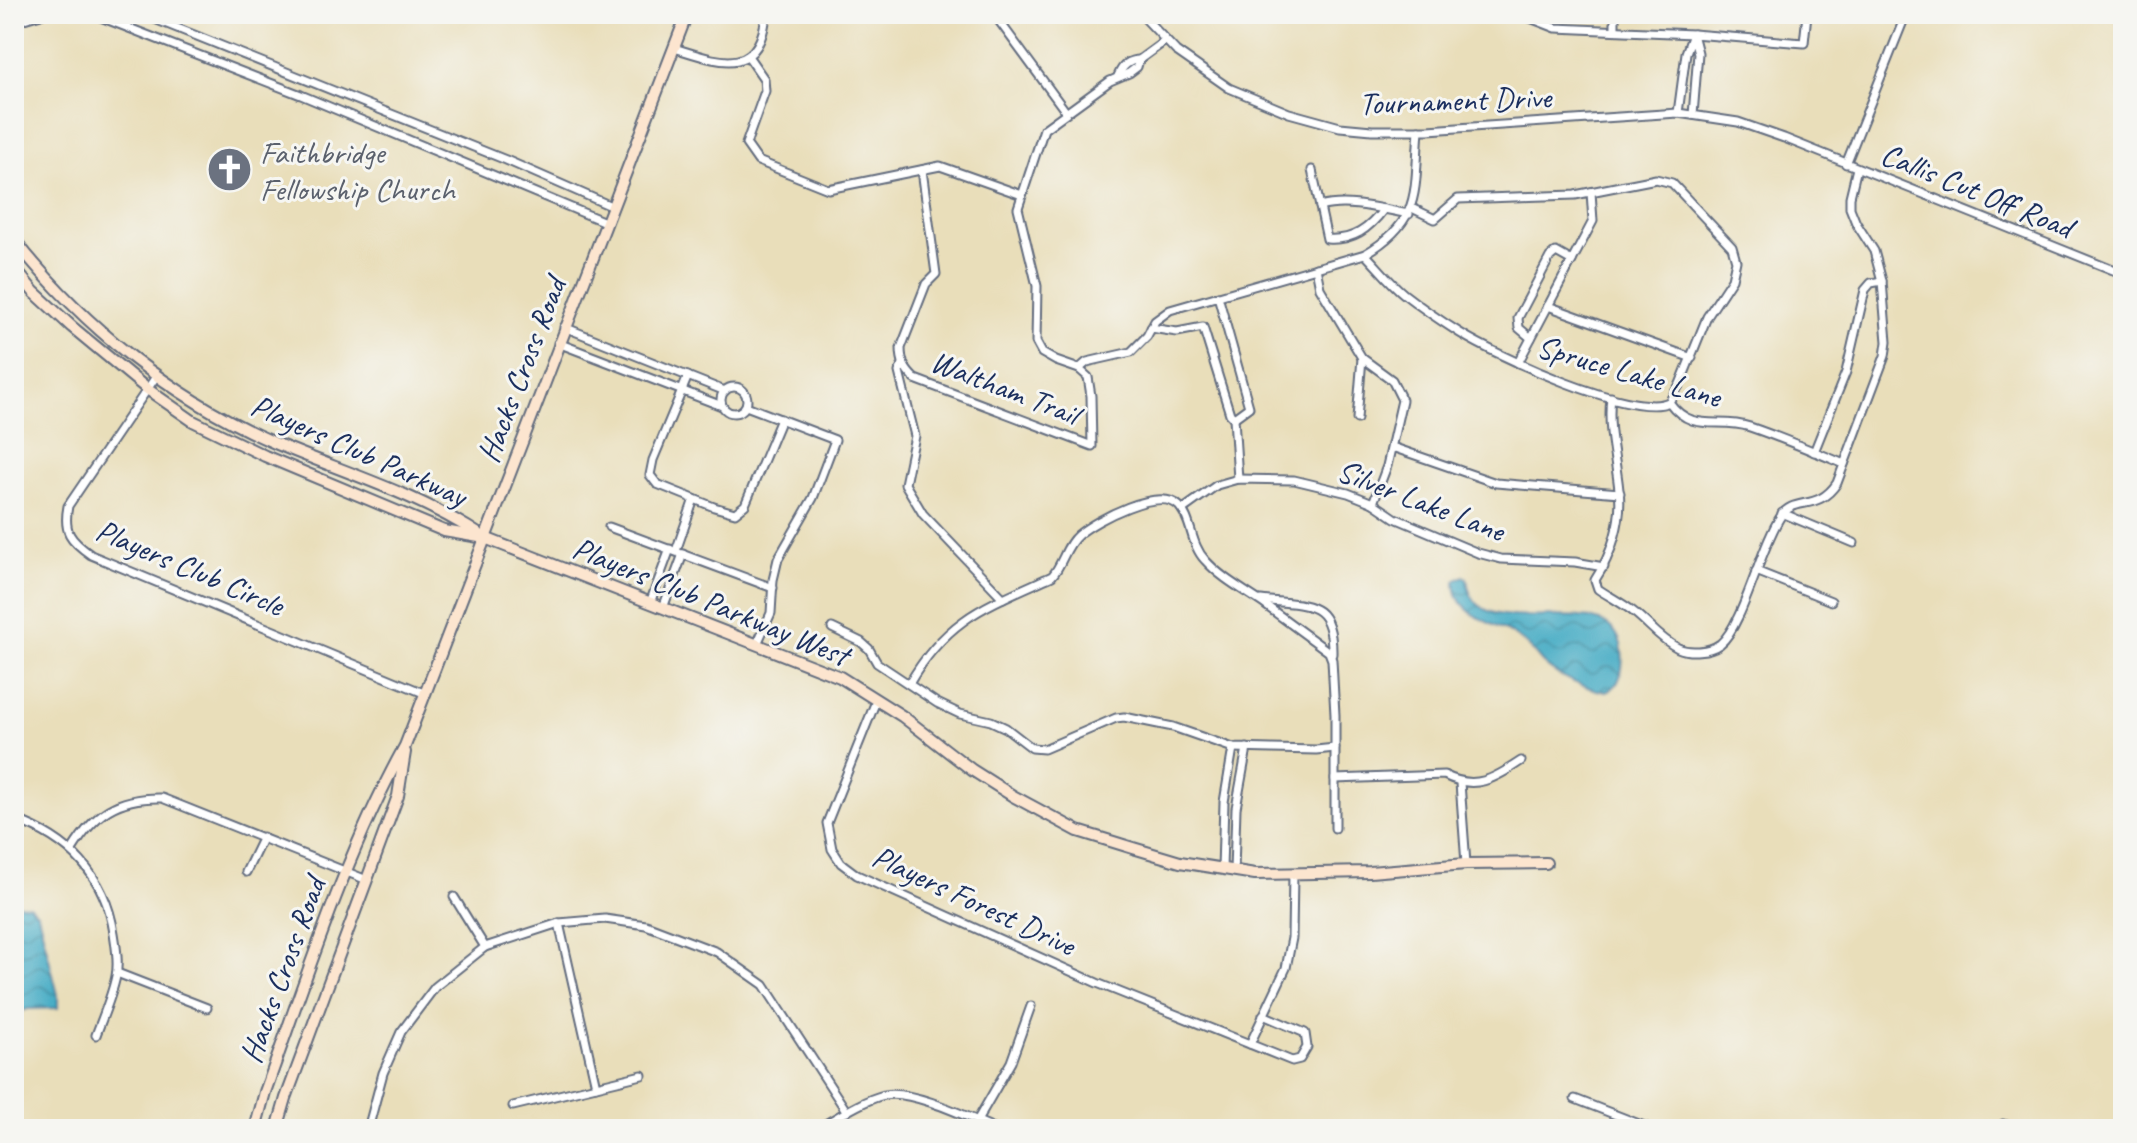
<svg xmlns="http://www.w3.org/2000/svg" width="2137" height="1143" font-family="Caveat,sans-serif">
<style>
.water{fill:url(#water-waves);stroke:#306d91;stroke-width:2}
.lines{fill:none;stroke-linecap:round;stroke-linejoin:round}
.street-casing{stroke:#636c7e;stroke-width:11}
.secondary-casing{stroke:#636c7e;stroke-width:14}
.street{stroke:#fff;stroke-width:7}
.secondary{stroke:#fce5cf;stroke-width:10}
.labels{text-anchor:middle;stroke-width:6;stroke-linejoin:round;paint-order:stroke}
.street-label{font-size:32px;fill:#1b2f5e;stroke:#f6f6f2}
.worship-label{font-size:32px;fill:#5b616d;stroke:#f6f6f2;text-anchor:start}
</style>
<defs>
<pattern id="water-waves" width="16" height="10" patternUnits="userSpaceOnUse" patternTransform="scale(2)"><rect width="16" height="10" fill="#45abc4"/><path d="M0 5q4-4 8 0t8 0" fill="none" stroke="#398ca2"/></pattern>
</defs>
<rect width="100%" height="100%" fill="#f6f6f2"/>
<filter id="ink" filterUnits="userSpaceOnUse"><feTurbulence type="fractalNoise" baseFrequency=".0125" numOctaves="2"/><feDisplacementMap in="SourceGraphic" scale="16" xChannelSelector="R" yChannelSelector="G"/><feConvolveMatrix kernelMatrix="1 2 1 2 8 2 1 2 1" color-interpolation-filters="sRGB"/></filter>
<filter id="wash" filterUnits="userSpaceOnUse"><feTurbulence type="fractalNoise" baseFrequency=".006" numOctaves="4" result="noise"/><feDisplacementMap in="SourceGraphic" scale="32" xChannelSelector="R" yChannelSelector="G"/><feGaussianBlur stdDeviation="1.8" result="paint"/><feColorMatrix in="noise" values="0 0 0 0 0 0 0 0 0 0 0 0 0 0 0 0 0 1.4 0 .05"/><feComposite in="paint" operator="in"/></filter>
<g filter="url(#wash)">
<rect width="100%" height="100%" fill="#e9deba"/>
<g class="water">
<path d="M1464,576L1467,578C1472,662 1634,566 1622,668C1620,680 1617,687 1606,692C1583,687 1560,679 1543,663C1536,656 1530,646 1521,640C1498,622 1455,619 1455,581Z"/>
<polygon points="14,904 29,905 38,914 58,995 58,1008 28,1009 14,1014"/>
</g>
</g>
<g filter="url(#ink)">
<g class="lines">
<defs>
<g id="street">
<polyline points="93,14 301,95 605,222"/>
<polyline points="142,14 506,160 611,206"/>
<polyline points="994,14 1066,112"/>
<polyline points="1141,14 1176,51 1229,88 1289,113 1340,127 1372,130 1428,130 1678,113 1738,122 1784,138 2123,274"/>
<polyline points="1520,14 1556,28 1693,34 1804,43 1807,14"/>
<polyline points="1615,14 1615,29"/>
<polyline points="1891,14 1904,17"/>
<polyline points="14,22 41,14"/>
<path d="M674,48C717,61 760,80 766,14"/>
<polyline points="748,56 764,79 765,91 746,144 758,161 828,189 940,166 1022,195"/>
<path d="M1118,76C1122,66 1129,60 1139,60"/>
<polyline points="1678,113 1686,53 1693,34 1698,53 1693,115"/>
<polyline points="1846,164 1906,14"/>
<path d="M922,170L936,274L926,284L901,348C901,362 905,370 915,379L1092,446L1091,396L1088,377L1079,369L1056,361L1042,353L1036,342L1037,286L1018,208L1044,129L1110,81L1129,73L1137,67L1139,60L1165,41"/>
<polyline points="1312,170 1320,207"/>
<polyline points="1412,208 1435,219 1458,199 1575,195 1656,179 1672,183 1732,247 1736,261 1732,279 1707,317 1680,384 1669,402"/>
<path d="M1384,209C1369,229 1353,241 1327,239L1320,207C1347,199 1382,209 1409,214"/>
<path d="M1365,254C1378,267 1390,283 1404,294C1422,308 1441,321 1460,333C1495,355 1633,419 1669,402C1693,435 1719,416 1750,427C1782,438 1813,451 1844,464"/>
<polyline points="1316,268 1320,288 1362,358 1392,380 1402,400 1387,466 1373,503"/>
<polyline points="1218,296 1249,407 1234,418"/>
<polyline points="1548,306 1692,358"/>
<polyline points="564,327 725,391"/>
<polyline points="1151,328 1177,332 1203,327 1230,414 1234,418"/>
<polyline points="1531,338 1519,328 1518,318 1550,257 1556,252 1572,261"/>
<polyline points="558,343 722,406"/>
<polyline points="1518,363 1593,221 1591,192"/>
<polyline points="903,364 899,372 915,436 905,484 923,514 1003,598"/>
<path d="M1079,369L1087,362L1131,352L1147,336L1155,321L1170,310L1365,254C1423,220 1414,191 1419,130"/>
<path d="M157,375L68,506C63,532 70,540 91,555L426,694"/>
<polyline points="688,376 653,460 650,475 657,484 714,507 735,513 745,505 781,419"/>
<circle cx="734" cy="400" r="13"/>
<path d="M1611,397C1607,430 1616,458 1619,490C1623,520 1611,556 1595,580L1598,589C1610,597 1624,604 1635,613C1649,624 1661,640 1678,648C1689,653 1709,652 1720,644C1743,626 1761,545 1781,516C1794,496 1818,512 1837,483L1885,356L1887,342L1882,281"/>
<polyline points="746,406 835,440 813,498 778,559 773,580 771,613 757,644"/>
<polyline points="1234,418 1238,479"/>
<polyline points="1357,419 1362,358"/>
<polyline points="1392,447 1496,483 1620,493"/>
<polyline points="1814,452 1846,372 1865,290 1871,283 1882,281 1874,251 1856,223 1850,208 1850,197 1857,168"/>
<polyline points="1182,510 1217,485 1238,479 1294,480 1348,493 1373,503 1395,518 1478,553 1501,559 1575,562 1604,567"/>
<polyline points="1782,513 1854,543"/>
<polyline points="609,527 773,588"/>
<polyline points="676,551 694,499"/>
<polyline points="1756,571 1831,601"/>
<path d="M1261,600C1306,606 1333,598 1332,654"/>
<polyline points="650,603 670,549"/>
<polyline points="663,608 683,554"/>
<polyline points="832,628 861,642 869,649 877,663 937,703 960,714 991,721 1006,728 1032,748 1044,749 1116,718 1124,717 1173,727 1233,748 1316,750 1335,748"/>
<path d="M909,684C947,618 986,606 1052,576C1063,564 1065,546 1078,535C1096,520 1159,486 1179,506C1192,519 1190,544 1205,560C1222,579 1244,590 1264,604C1286,620 1307,636 1329,652L1332,660L1335,715V828"/>
<polyline points="876,701 827,823 832,849 841,863 857,875 1097,983 1292,1061 1300,1059 1307,1047 1305,1033 1263,1015"/>
<path d="M1335,779L1444,775C1475,791 1494,779 1521,761"/>
<polyline points="1460,783 1466,864"/>
<path d="M14,819C68,838 105,875 114,933C116,946 119,963 116,976C112,996 103,1016 96,1035"/>
<path d="M72,850C95,813 117,797 162,798L367,880"/>
<polyline points="1222,869 1224,802 1233,748"/>
<polyline points="1234,871 1236,808 1247,748"/>
<polyline points="246,872 263,837"/>
<polyline points="454,897 485,947"/>
<polyline points="559,923 596,1086"/>
<polyline points="2122,970 2123,970"/>
<polyline points="117,973 207,1008"/>
<polyline points="1250,1044 1286,968 1292,938 1293,873"/>
<polyline points="1575,1099 1652,1129"/>
<polyline points="513,1106 642,1075"/>
<polyline points="977,1121 1011,1062 1031,1006"/>
<polyline points="2003,1124 2023,1129"/>
<polyline points="368,1129 383,1073 401,1032 435,987 485,947 559,923 605,919 646,925 717,952 764,985 847,1112"/>
<path d="M817,1129C838,1117 861,1101 884,1095C911,1089 970,1118 996,1129"/>
</g>
<g id="secondary">
<path d="M14,239C82,326 174,399 275,443C343,472 418,494 480,535"/>
<polyline points="14,268 34,292 72,327 147,389 193,421 265,456 444,531 485,538 840,677 902,716 972,770 1013,796 1078,831 1133,848 1180,862 1255,874 1370,872 1466,864 1546,863"/>
<path d="M255,1129L265,1092C307,976 345,854 405,746L687,14"/>
<polyline points="277,1129 286,1098 398,796 405,752"/>
</g>
</defs>
<use href="#street" class="street-casing"/>
<use href="#secondary" class="secondary-casing"/>
<use href="#street" class="street"/>
<use href="#secondary" class="secondary"/>
</g>
</g>
<defs>
<symbol id="church-disc" viewBox="-11 -11 22 22"><circle r="9.5" fill="#6b7280" stroke="#f6f6f2"/><path d="M-1.2-6h2.4v3.5h3.3v2.4h-3.3V6h-2.4V-.1h-3.3v-2.4h3.3Z" fill="#fff"/></symbol>
</defs>
<g fill-rule="evenodd">
<use href="#church-disc" x="204" y="144" width="51" height="51"/>
</g>
<g class="labels">
<g class="street-label">
<text transform="translate(1455 100) rotate(-2)" y="11">Tournament Drive</text>
<text transform="translate(1977 190) rotate(22)" y="11">Callis Cut Off Road</text>
<text transform="translate(521 370) rotate(-69)" y="11">Hacks Cross Road</text>
<text transform="translate(1629 371) rotate(16)" y="11">Spruce Lake Lane</text>
<text transform="translate(1005 387) rotate(21)" y="11">Waltham Trail</text>
<text transform="translate(359 450) rotate(24)" y="11">Players Club Parkway</text>
<text transform="translate(1421 500) rotate(21)" y="11">Silver Lake Lane</text>
<text transform="translate(190 567) rotate(23)" y="11">Players Club Circle</text>
<text transform="translate(711 601) rotate(22)" y="11">Players Club Parkway West</text>
<text transform="translate(974 900) rotate(25)" y="11">Players Forest Drive</text>
<text transform="translate(282 970) rotate(-70)" y="11">Hacks Cross Road</text>
</g>
<g class="worship-label">
<text x="260" y="163">Faithbridge<tspan x="260" dy="37">Fellowship Church</tspan></text>
</g>
</g>
<rect width="2137" height="1143" fill="none" stroke="#f6f6f2" stroke-width="48"/>
</svg>
